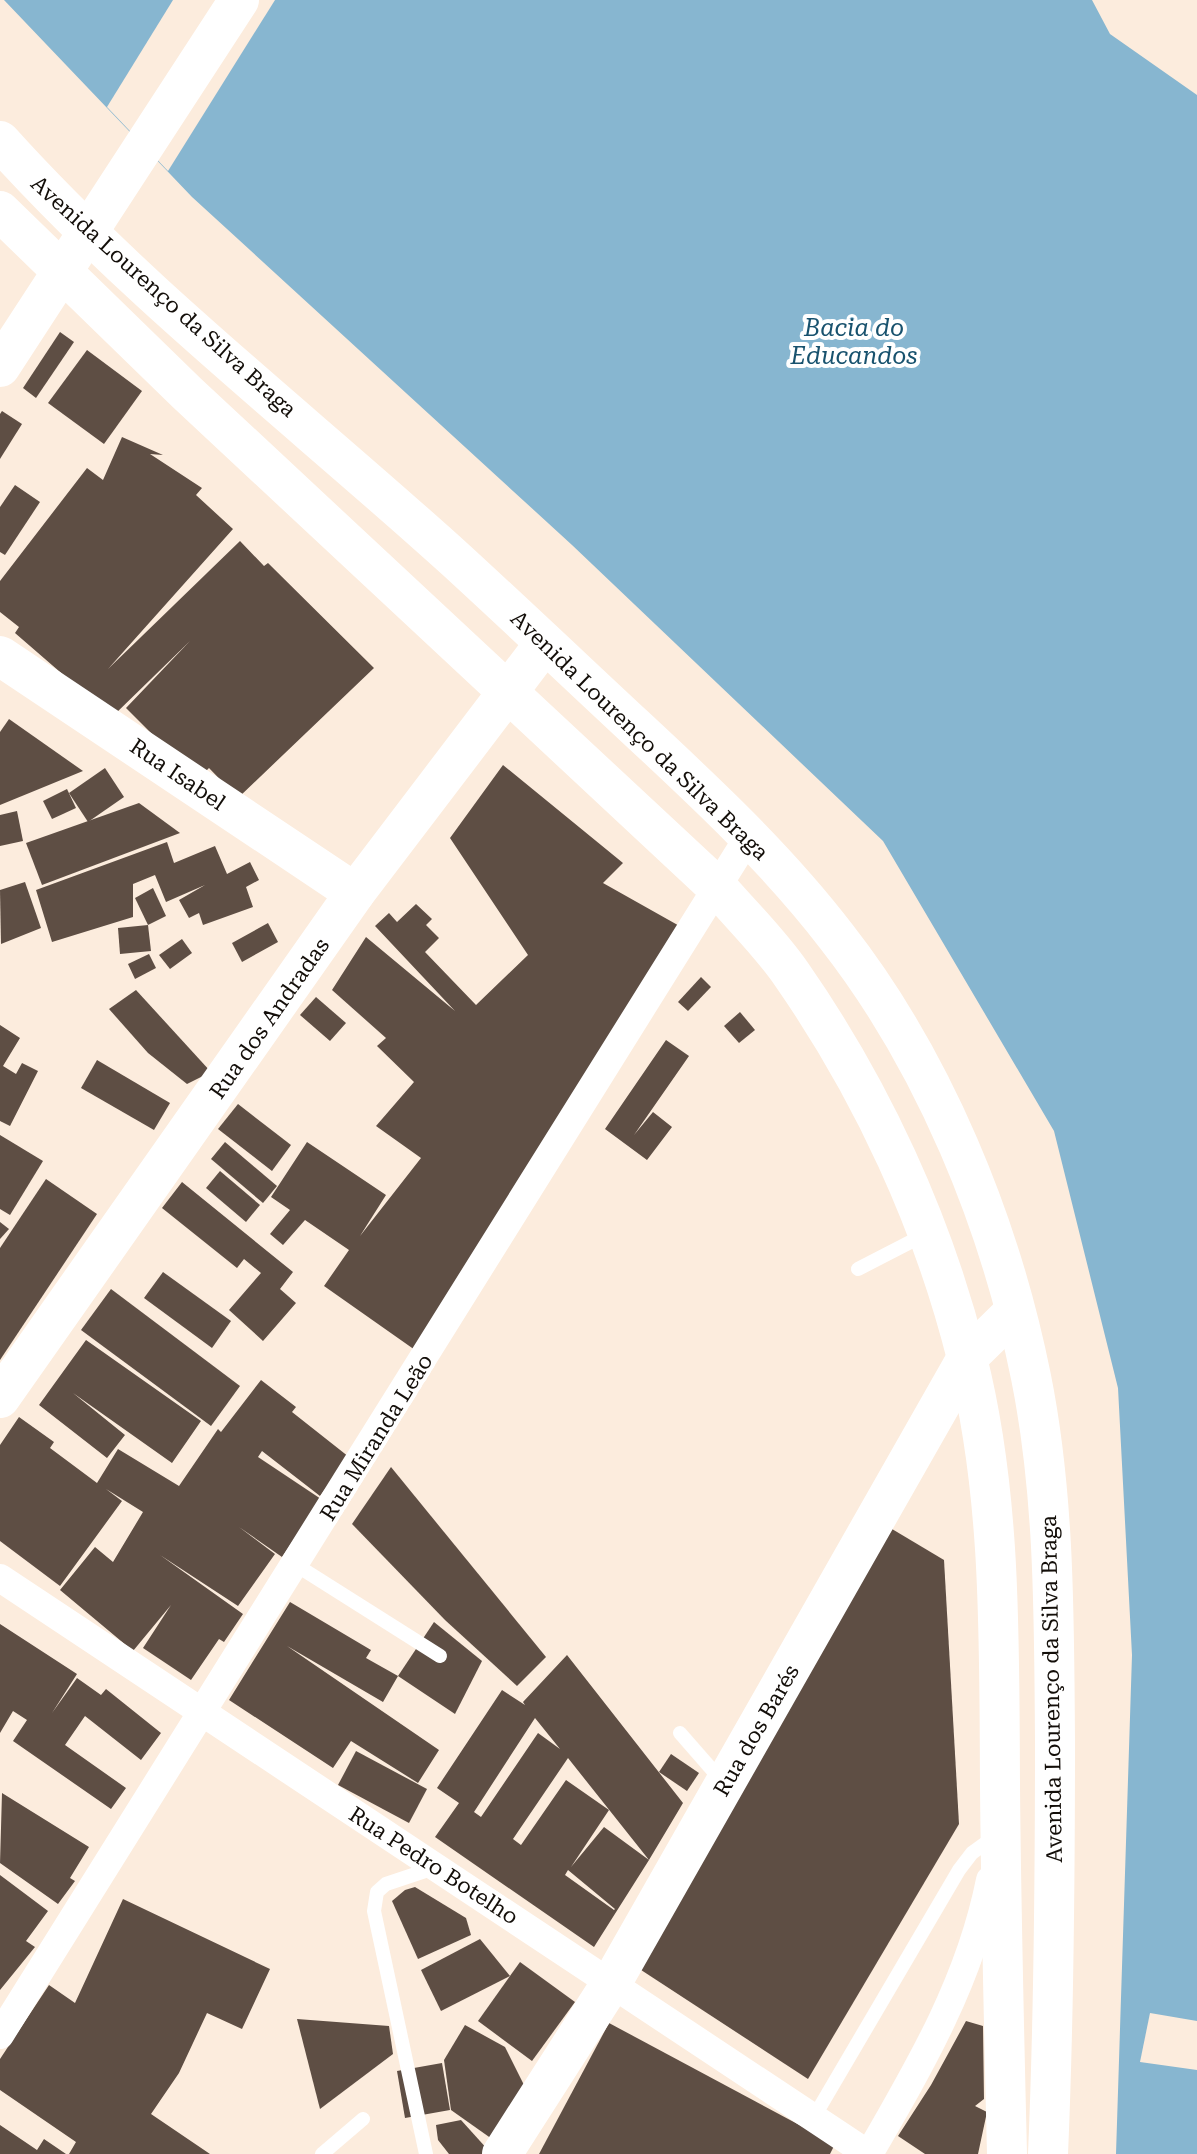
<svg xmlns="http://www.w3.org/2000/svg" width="1197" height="2154" font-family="'Roboto Serif',serif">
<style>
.water{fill:#87b6d0}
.pier{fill:#fcecdd}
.building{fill:#5e4e44;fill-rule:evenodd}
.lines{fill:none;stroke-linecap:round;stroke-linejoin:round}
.lane{stroke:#fff;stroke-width:14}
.street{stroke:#fff;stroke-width:28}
.secondary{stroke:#fff;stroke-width:40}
.labels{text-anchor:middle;stroke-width:8;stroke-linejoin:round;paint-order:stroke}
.street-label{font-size:22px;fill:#130e09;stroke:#fff}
.water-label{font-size:24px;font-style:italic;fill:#18526e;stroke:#fff}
</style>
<rect width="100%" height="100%" fill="#fcecdd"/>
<polygon class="water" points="4,0 1092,0 1110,34 1197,95 1197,2154 1116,2154 1132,1655 1118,1388 1054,1131 883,841 572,545 192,197"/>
<g class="pier">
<polygon points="173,0 275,0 168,171 107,107"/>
<polygon points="1150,2013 1197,2021 1197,2070 1140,2062"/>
</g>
<g class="building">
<polygon points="60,332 74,342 36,398 23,388"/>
<polygon points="87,350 142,391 104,444 48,403"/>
<polygon points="2,411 22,424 0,459 0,414"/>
<polygon points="122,437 163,455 150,454 202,488 196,495 233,529 108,669 240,541 264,566 268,563 374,668 238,798 209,768 204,773 163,745 126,708 190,641 112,717 15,633 19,627 0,612 0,581 87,468 103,480"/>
<polygon points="15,485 40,502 5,555 0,552 0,507"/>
<polygon points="9,719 83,771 0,805 0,732"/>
<polygon points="503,765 623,863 603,883 683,928 415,1350 324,1286 349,1250 305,1220 283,1245 270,1234 290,1210 271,1197 307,1142 386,1195 360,1236 421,1158 376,1126 414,1082 377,1046 386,1038 332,990 366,937 455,1011 375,926 389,913 397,922 416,904 432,919 426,925 439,938 425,952 476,1005 528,955 450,838"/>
<polygon points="105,768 124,797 88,822 69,793"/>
<polygon points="67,789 76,808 52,819 43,801"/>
<polygon points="139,803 180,833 42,885 26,843"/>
<polygon points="17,811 23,841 0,846 0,815"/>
<polygon points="167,842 174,863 215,846 227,874 250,862 259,880 246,887 253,907 203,925 199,913 189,918 179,900 205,885 166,902 155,875 133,884 133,917 52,942 36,890"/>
<polygon points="25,882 41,928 1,944 0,890"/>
<polygon points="153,888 166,916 148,925 135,898"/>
<polygon points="268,923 278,942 242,962 232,943"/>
<polygon points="148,925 151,951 120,954 118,928"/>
<polygon points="182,939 192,953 170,969 159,955"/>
<polygon points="149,954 156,968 135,979 128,964"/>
<polygon points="701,977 711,987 688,1011 678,1002"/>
<polygon points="136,990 211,1072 187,1084 148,1053 109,1009"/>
<polygon points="316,997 346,1023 330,1041 300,1015"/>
<polygon points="740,1012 755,1030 739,1043 724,1026"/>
<polygon points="0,1025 20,1038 3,1066 16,1074 22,1063 38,1071 10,1126 0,1121"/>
<polygon points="666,1040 689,1056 634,1135 653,1112 672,1127 647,1160 605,1129"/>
<polygon points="97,1060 170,1103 154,1130 81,1088"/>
<polygon points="238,1104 291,1145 272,1171 218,1129"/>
<polygon points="0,1135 43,1161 10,1215 0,1209"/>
<polygon points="225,1142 277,1186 263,1203 211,1159"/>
<polygon points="220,1171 260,1205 246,1222 206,1188"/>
<polygon points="46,1179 97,1214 0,1360 0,1248"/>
<polygon points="182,1182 293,1272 280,1289 296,1303 263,1341 229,1310 261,1273 244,1259 237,1268 162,1208"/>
<polygon points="0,1222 9,1229 0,1239"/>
<polygon points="163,1272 231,1321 212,1348 144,1298"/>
<polygon points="111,1289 240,1386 211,1426 81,1330"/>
<polygon points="86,1340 201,1421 172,1463 73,1393 125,1435 107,1458 39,1405"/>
<polygon points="261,1380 296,1407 292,1412 349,1457 320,1496 262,1451 258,1457 321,1499 282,1557 239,1527 275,1554 238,1606 160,1555 243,1614 224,1642 219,1639 191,1680 143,1648 171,1605 133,1651 60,1590 95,1547 113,1562 143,1512 106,1489 122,1501 60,1586 0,1541 0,1445 19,1417 54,1442 50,1448 97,1483 118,1449 179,1486 218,1429 221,1432"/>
<polygon points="391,1467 546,1657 517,1686 445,1620 352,1524"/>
<polygon points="892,1529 944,1560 959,1824 808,2079 638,1968"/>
<polygon points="290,1602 371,1650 366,1658 398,1676 383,1702 287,1646 439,1750 418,1783 351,1741 333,1768 229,1700"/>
<polygon points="434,1622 482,1661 455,1714 398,1676"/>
<polygon points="0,1624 77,1674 52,1713 77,1678 101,1695 106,1689 161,1733 141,1760 85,1716 65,1745 126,1788 111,1809 13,1741 27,1720 13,1711 0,1733"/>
<path d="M567,1655L683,1803L649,1860L568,1758L513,1839L521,1845L566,1780L609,1810L571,1867L604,1827L649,1860L594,1947L435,1837L459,1803L437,1788L502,1690L525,1705L523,1702ZM535,1718L560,1749L538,1733L481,1817L474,1812ZM568,1870L615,1909L614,1910L565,1875Z"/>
<polygon points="356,1751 427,1789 409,1823 338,1785"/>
<polygon points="671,1754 699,1773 687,1791 659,1772"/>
<polygon points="2,1793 89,1847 70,1878 75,1881 58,1904 0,1863"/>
<polygon points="0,1875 48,1911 26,1941 35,1947 0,1990"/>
<polygon points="415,1887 466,1918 471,1935 418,1959 392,1901 405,1890"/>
<polygon points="123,1899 270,1969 242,2029 207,2013 179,2073 151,2114 210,2154 69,2154 76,2142 0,2090 0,2059 49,1985 75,2003"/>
<polygon points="480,1939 510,1976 441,2011 421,1970"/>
<polygon points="520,1962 575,2002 532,2061 478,2021"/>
<polygon points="297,2019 389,2026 393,2054 320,2109"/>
<polygon points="966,2021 983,2026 984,2099 975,2106 987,2112 978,2154 925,2154 898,2136 931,2085"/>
<polygon points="609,2023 835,2144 830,2154 539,2154"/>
<polygon points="465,2025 505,2047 524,2085 492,2139 451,2110 444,2060"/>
<polygon points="442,2063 450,2110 405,2118 397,2071"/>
<polygon points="461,2120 489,2151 486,2154 449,2154 438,2140 436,2125"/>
<polygon points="0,2125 37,2150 44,2139 66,2154 0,2154"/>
</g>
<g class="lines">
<g class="lane">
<polyline points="858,1269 924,1235"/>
<polyline points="296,1565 440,1656"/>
<polyline points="680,1733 722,1781"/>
<polyline points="814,2117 959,1870 972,1853 997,1835"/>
<polyline points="322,2154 363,2119"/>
<polyline points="426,2154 374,1911 377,1892 386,1884 437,1867"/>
</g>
<g class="street">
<polyline points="0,1578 868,2154"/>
<polyline points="0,2035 749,836"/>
<path d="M869,2154C920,2066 970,1981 990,1880"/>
</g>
<g class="secondary">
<path d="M0,141C138,294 304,422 456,560C516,615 575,671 634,726C705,792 777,859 836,936C934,1061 1000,1223 1031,1377C1055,1496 1054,1621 1055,1741C1055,1879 1054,2016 1048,2154"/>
<path d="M0,211L187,393L718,888C743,917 771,944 792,975C872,1090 933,1222 967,1358C1002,1496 999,1643 1000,1785C1001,1908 1004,2031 1007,2154"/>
<polyline points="0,367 239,0"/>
<polyline points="0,656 355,893"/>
<polyline points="0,1398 355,893 545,643"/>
<polyline points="502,2154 612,1982 967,1358 1015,1311"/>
</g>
</g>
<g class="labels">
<g class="street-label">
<text transform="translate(164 296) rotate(42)" y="8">Avenida Lourenço da Silva Braga</text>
<text transform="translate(640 735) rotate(44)" y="8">Avenida Lourenço da Silva Braga</text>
<text transform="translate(178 774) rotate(34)" y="8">Rua Isabel</text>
<text transform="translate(269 1018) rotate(-55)" y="8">Rua dos Andradas</text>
<text transform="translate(376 1437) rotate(-58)" y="8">Rua Miranda Leão</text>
<text transform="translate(1051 1689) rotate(-91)" y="8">Avenida Lourenço da Silva Braga</text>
<text transform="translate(756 1730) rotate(-60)" y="8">Rua dos Barés</text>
<text transform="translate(434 1865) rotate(33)" y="8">Rua Pedro Botelho</text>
</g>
<g class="water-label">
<text x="854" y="336">Bacia do<tspan x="854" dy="28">Educandos</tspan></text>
</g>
</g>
</svg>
